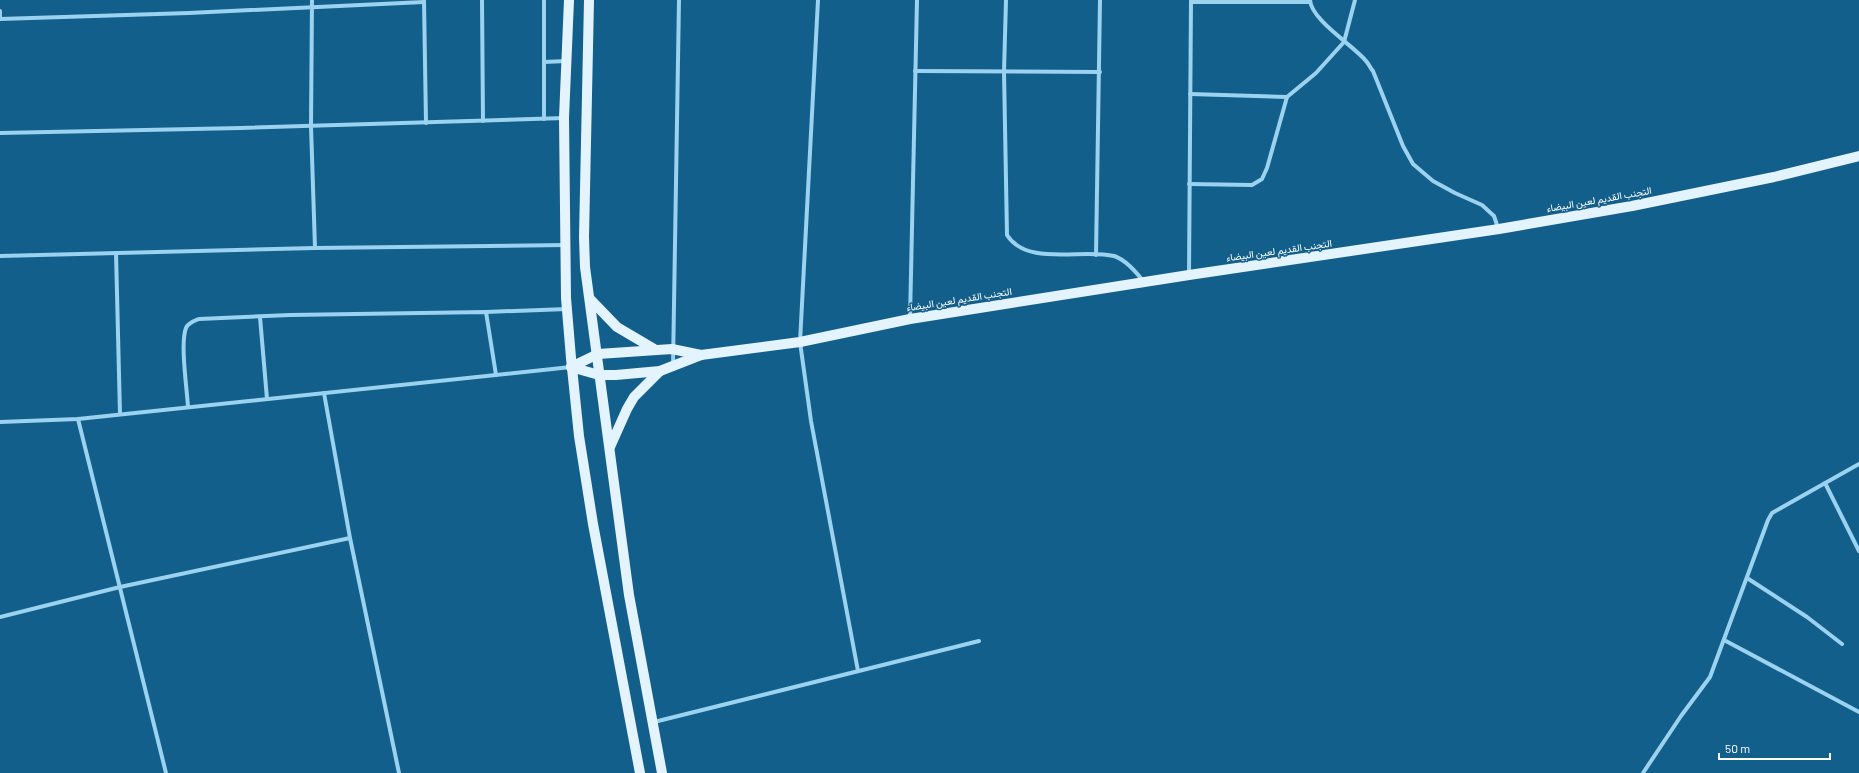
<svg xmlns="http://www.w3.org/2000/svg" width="1859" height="773" font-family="Barlow,Vazirmatn,sans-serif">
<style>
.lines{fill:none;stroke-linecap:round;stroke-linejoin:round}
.street{stroke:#9ad2f0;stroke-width:4}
.primary{stroke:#e4f4ff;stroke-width:10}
.labels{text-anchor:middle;stroke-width:3;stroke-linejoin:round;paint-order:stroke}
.street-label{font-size:10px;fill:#fff;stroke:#135f8b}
</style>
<rect width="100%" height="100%" fill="#135f8b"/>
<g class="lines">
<g class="street">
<polyline points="312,0 311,126 315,248"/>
<polyline points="482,0 483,121"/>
<polyline points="818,0 800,342 811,421 858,671"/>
<path d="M1006,0L1004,72L1007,235C1027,267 1083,248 1114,256C1126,260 1136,272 1144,282"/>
<path d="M1310,0C1311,20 1354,46 1366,61C1369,64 1370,68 1373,71L1403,146L1413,164L1433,181L1455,193L1482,205L1494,216L1498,228"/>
<polyline points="424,1 426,123"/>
<polyline points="1191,2 1310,2"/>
<polyline points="0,11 0,19"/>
<polyline points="0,19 189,13 424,2"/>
<polyline points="544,62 566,61"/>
<polyline points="915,71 1100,72"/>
<polyline points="1190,94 1287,97 1316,73 1344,42 1355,0"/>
<polyline points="544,119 544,0"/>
<polyline points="0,133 241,128 564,118"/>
<polyline points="1189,184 1252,185 1262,179 1267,168 1287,97"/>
<polyline points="116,253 120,414"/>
<polyline points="1096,255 1100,0"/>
<polyline points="0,256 315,248 566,245"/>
<polyline points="1189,275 1191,0"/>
<polyline points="486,312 567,309"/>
<polyline points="260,317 267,399"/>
<polyline points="910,319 917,0"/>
<polyline points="673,366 679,0"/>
<path d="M188,407C187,389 180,343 186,328C188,323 194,321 199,319L290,315L486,312L496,375"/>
<polyline points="78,419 166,773"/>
<polyline points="0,422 78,419 571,367"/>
<polyline points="1825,483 1859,551"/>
<polyline points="350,538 399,773"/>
<polyline points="1747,578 1807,617 1842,644"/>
<polyline points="0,617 120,587 350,538 324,393"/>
<polyline points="1724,640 1859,712"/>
<polyline points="654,722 979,641"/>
<polyline points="1643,773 1681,716 1710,677 1768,520 1772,513 1859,464"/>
</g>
<g class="primary">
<polyline points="569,0 564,118 566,298 571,358 579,436 593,524 640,773"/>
<polyline points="589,0 584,237 585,267 629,595 662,773"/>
<polyline points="590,299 617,327 656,350"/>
<polyline points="571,367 599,375 616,375 660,371 701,355 800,342 910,319 1189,275 1499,229 1632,206 1774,177 1859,156"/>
<polyline points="571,367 598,354 672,349 701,355"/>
<polyline points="610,447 627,409 634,397 660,371"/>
</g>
</g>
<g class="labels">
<g class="street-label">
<text transform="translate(1599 199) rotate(-10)" y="4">التجنب القديم لعين البيضاء</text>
<text transform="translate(1279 250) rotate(-8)" y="4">التجنب القديم لعين البيضاء</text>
<text transform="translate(959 299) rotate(-9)" y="4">التجنب القديم لعين البيضاء</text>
</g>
</g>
<path d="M1719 753v6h111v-6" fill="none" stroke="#ffffff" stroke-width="2"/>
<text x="1725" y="753" font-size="12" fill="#ffffff" stroke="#135f8b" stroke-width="3" paint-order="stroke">50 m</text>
</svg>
